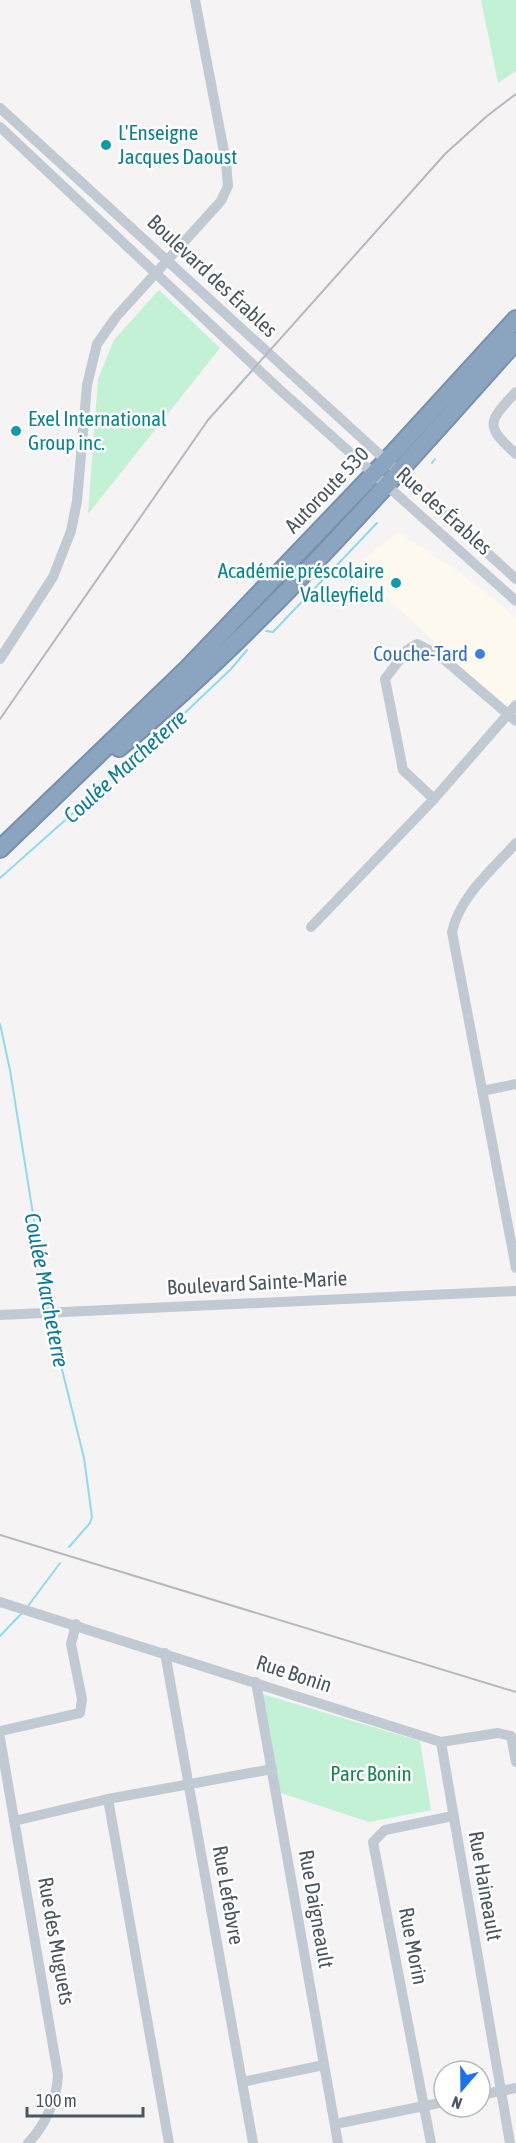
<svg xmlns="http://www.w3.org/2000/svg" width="516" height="2143" font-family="'Asap Condensed',sans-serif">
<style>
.commercial{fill:#fdf9ef}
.green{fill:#c3f1d5}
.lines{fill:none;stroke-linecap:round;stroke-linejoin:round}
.stream{stroke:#90daee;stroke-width:2}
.highway-casing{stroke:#7690ad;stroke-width:20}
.minor{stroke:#c1cad2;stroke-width:10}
.highway{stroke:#8ba5c1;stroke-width:16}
.rail{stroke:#b5b8bd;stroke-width:2}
.culture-dot{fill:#0f9aa8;stroke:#fff;stroke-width:2}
.shop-dot{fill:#3f7fe0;stroke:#fff;stroke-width:2}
.labels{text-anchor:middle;stroke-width:5;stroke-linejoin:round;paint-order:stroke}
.culture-label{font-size:21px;fill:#0d838f;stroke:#fff;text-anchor:start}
.street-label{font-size:21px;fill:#4a5661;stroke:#fff}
.shop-label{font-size:21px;fill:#366cbe;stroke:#fff;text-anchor:end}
.park-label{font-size:21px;fill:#17864f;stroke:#fff}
.water-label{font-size:22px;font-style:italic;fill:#0c7c9b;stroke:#fff}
</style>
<rect width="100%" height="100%" fill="#f5f3f3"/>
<polygon class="commercial" points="398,532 462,574 516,617 516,702 508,711 354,567"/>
<g class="green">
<polygon points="481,0 516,0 516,71 498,83"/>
<polygon points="159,290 220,348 88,514 98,379 114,340"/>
<polygon points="262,1694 420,1741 431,1810 369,1822 278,1792"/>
</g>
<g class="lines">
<g class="stream">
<polyline points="432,463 435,459"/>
<polyline points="266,631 273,632 377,523"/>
<polyline points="0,878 170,727 231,669 247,650"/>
<polyline points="0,1024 10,1070 48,1308"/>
<polyline points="49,1317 84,1458 92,1517 90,1523 69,1547"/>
<polyline points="28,1606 60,1563"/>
<polyline points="0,1636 22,1613"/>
</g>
<defs>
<g id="highway">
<path d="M119,748C265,626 390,482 516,341"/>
<polyline points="0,849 188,668 386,461 516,319"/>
</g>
</defs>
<use href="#highway" class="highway-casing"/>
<g class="minor">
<polyline points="0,108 516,579"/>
<polyline points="0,127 279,389 516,601"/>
<path d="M516,392C488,422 484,425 516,454"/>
<polyline points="0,659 53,577 71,531 77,501 87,385 97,344 116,317 221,201 228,186 226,162 195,0"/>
<polyline points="434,799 403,770 385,679 407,650 417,644 440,656 516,721"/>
<path d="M516,843C492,870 460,896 452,932L516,1268"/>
<polyline points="311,927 434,799 516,705"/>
<polyline points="482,1091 516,1084"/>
<polyline points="0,1315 516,1291"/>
<polyline points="0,1602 441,1742 498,1733 511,1736 516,1762"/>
<polyline points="165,1653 253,2143"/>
<polyline points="256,1682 338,2143"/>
<polyline points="0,1731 80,1713 82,1699 71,1644 76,1624"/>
<path d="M0,1738L58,2075C57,2099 45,2126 28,2143"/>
<polyline points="441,1742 510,2143"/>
<polyline points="108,1799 169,2143"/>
<polyline points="14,1821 108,1799 272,1769"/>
<polyline points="242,2082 324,2065"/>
<polyline points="480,2095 516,2088"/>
<polyline points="335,2124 444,2102"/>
<polyline points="431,2143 373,1842 385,1830 453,1816"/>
</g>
<use href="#highway" class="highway"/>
<g class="rail">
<polyline points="0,719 208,420 445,154 487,116 516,94"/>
<polyline points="0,1535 516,1692"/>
</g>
</g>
<g class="culture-dot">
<circle cx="106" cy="145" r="6"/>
<circle cx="16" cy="431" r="6"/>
<circle cx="396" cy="583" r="6"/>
</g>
<circle class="shop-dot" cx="480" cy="654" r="6"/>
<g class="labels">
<g class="culture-label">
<text x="118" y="140">L'Enseigne<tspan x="118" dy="24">Jacques Daoust</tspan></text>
<text x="28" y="426">Exel International<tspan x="28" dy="24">Group inc.</tspan></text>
<text x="384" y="578" text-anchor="end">Académie préscolaire<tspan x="384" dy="24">Valleyfield</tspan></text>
</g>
<g class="street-label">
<text transform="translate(212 276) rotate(43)" y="7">Boulevard des Érables</text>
<text transform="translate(327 490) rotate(-46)" y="7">Autoroute 530</text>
<text transform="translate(444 511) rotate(42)" y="7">Rue des Érables</text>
<text transform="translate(257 1283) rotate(-3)" y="7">Boulevard Sainte-Marie</text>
<text transform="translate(294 1674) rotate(18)" y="7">Rue Bonin</text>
<text transform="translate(485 1886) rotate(80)" y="7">Rue Haineault</text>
<text transform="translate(228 1895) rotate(80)" y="7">Rue Lefebvre</text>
<text transform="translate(316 1909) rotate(80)" y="7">Rue Daigneault</text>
<text transform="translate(56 1941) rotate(80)" y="7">Rue des Muguets</text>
<text transform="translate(413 1946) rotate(79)" y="7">Rue Morin</text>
</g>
<g class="shop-label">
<text x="468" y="661">Couche-Tard</text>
</g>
<g class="park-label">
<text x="371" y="1781">Parc Bonin</text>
</g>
<g class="water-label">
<text transform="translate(125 766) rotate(-42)" y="8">Coulée Marcheterre</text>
<text transform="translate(47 1290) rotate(79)" y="8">Coulée Marcheterre</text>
</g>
</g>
<g transform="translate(462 2089) rotate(200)"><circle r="28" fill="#ffffff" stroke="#b7bbc0" stroke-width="1.5"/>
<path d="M0-4.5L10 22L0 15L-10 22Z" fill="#1a73e8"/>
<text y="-9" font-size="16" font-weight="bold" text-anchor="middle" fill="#4a5661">N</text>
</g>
<path d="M27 2107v9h116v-9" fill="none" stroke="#4a5661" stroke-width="3"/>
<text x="36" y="2107" font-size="18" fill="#4a5661" stroke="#ffffff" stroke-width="4.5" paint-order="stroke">100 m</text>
</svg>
